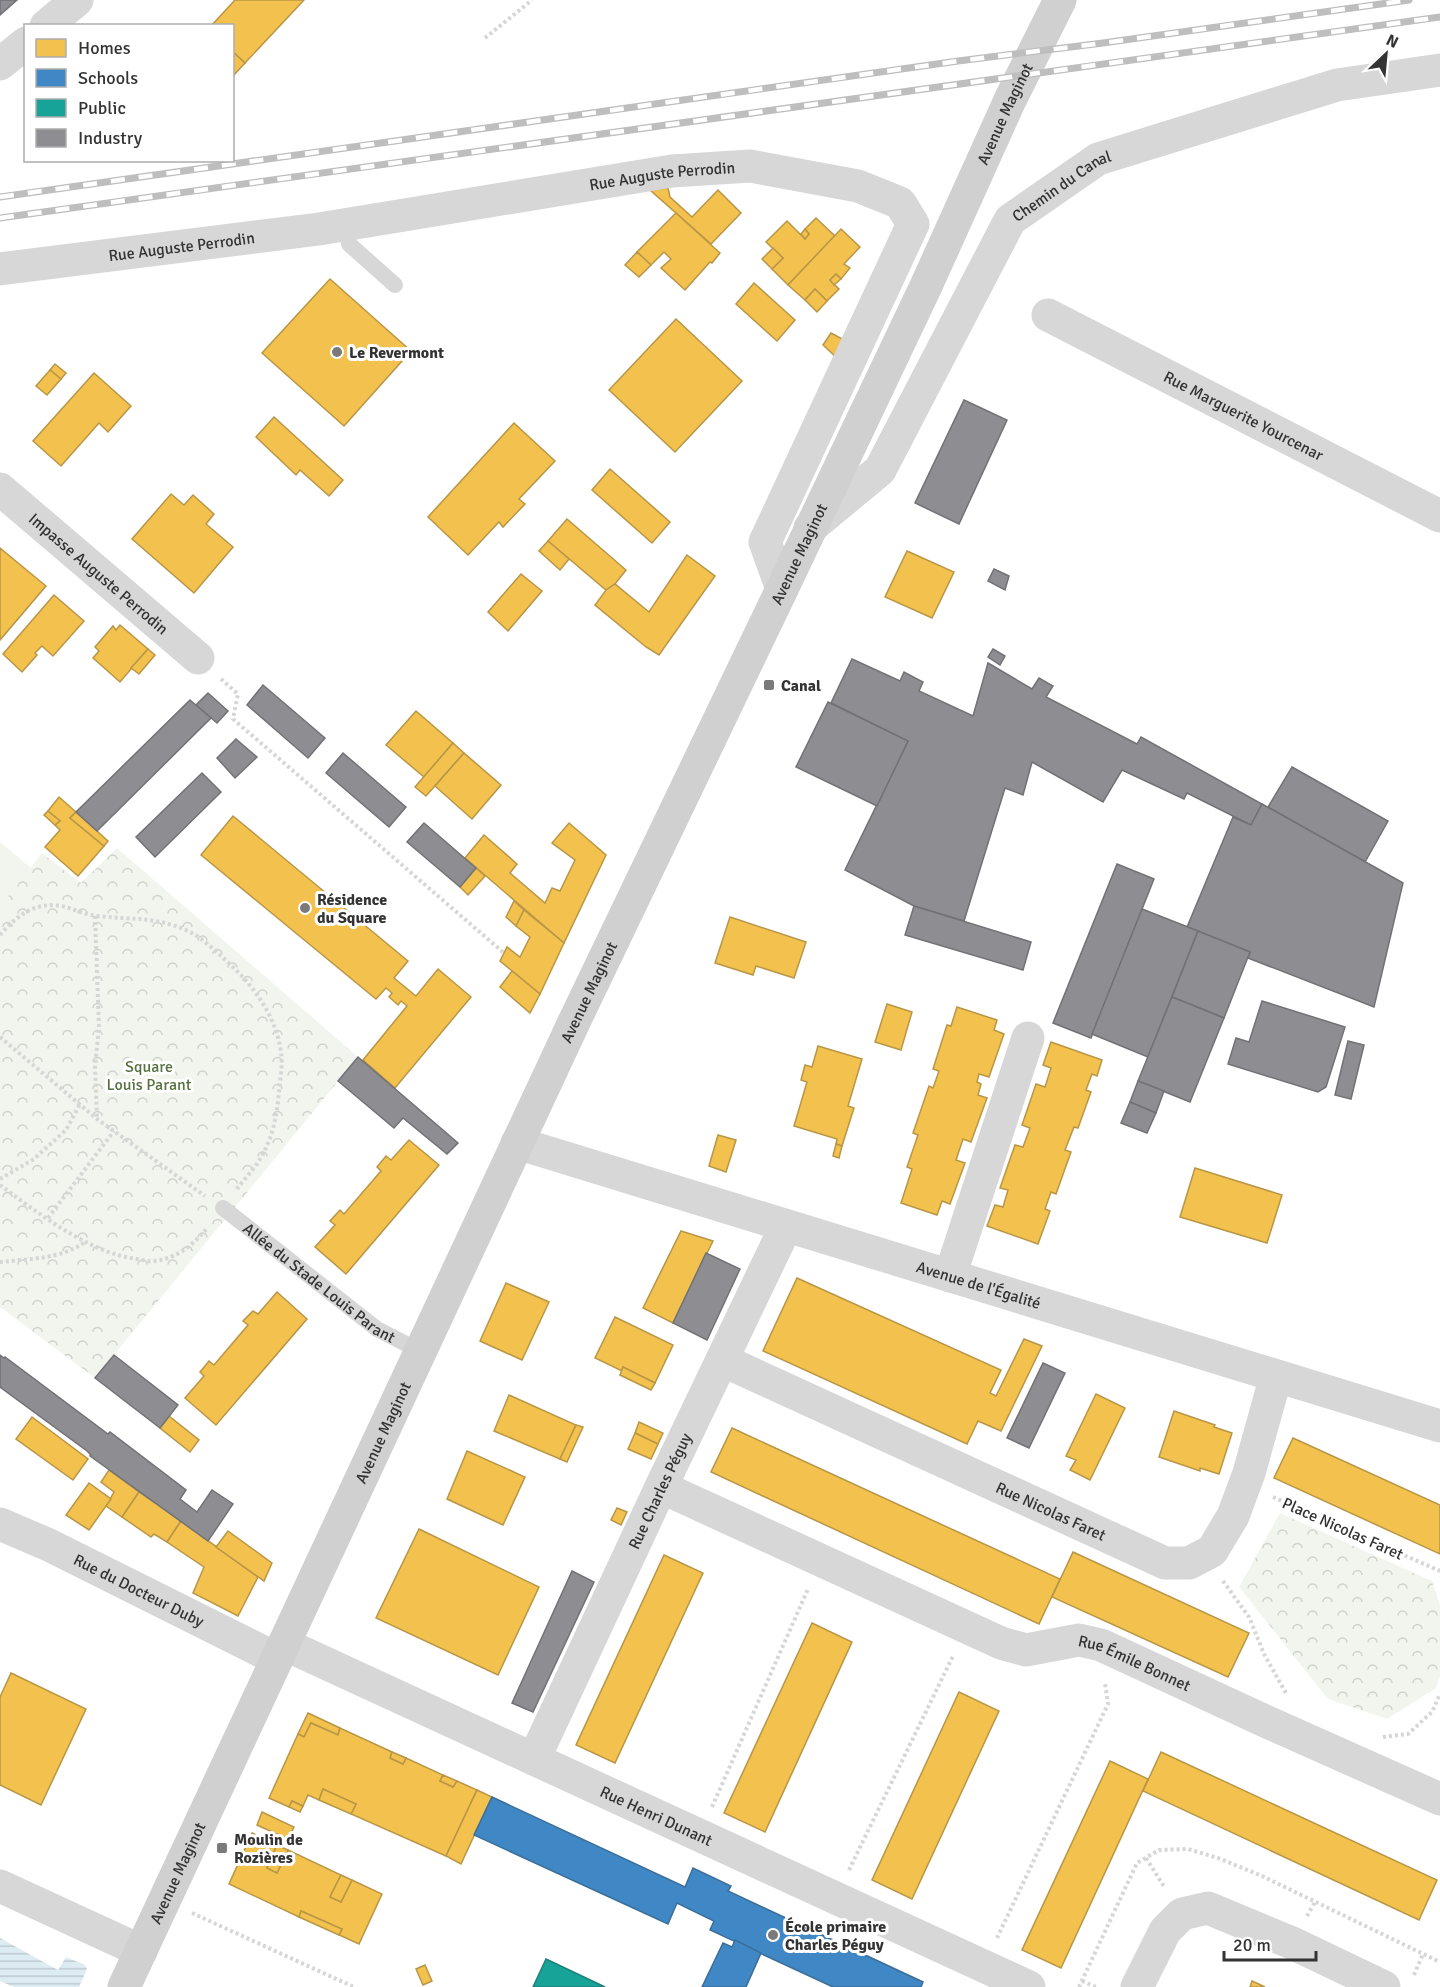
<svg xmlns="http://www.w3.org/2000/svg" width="1440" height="1987" font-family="Signika,sans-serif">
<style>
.green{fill:#f1f5ed}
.park{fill:url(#park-crowns)}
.water{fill:url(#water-rules)}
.homes{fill:#f2c14e;stroke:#b99646;stroke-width:1.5}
.schools{fill:#3f88c5;stroke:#3b6e99;stroke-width:1.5}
.public{fill:#17a398;stroke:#1f817a;stroke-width:1.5}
.industry{fill:#8d8d92;stroke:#727276;stroke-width:1.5}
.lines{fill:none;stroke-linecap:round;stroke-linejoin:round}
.path{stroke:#d6d6d6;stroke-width:4;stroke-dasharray:3 3;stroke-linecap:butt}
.service{stroke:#d7d7d7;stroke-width:16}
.minor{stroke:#d7d7d7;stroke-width:33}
.tertiary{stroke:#d7d7d7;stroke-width:33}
.secondary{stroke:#d0d0d0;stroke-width:33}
.rail-casing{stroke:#bebebe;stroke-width:7}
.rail{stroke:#fff;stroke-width:4.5;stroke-dasharray:14;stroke-linecap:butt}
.poi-dot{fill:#7a7a7a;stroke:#fff;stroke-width:2}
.labels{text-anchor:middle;stroke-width:6;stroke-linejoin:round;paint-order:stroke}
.street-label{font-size:16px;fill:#333;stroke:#fff}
.poi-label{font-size:16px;font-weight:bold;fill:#333;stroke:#fff;text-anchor:start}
.park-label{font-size:16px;fill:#56703f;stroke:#fff}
</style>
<defs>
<pattern id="park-crowns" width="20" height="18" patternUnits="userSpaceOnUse" patternTransform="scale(1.5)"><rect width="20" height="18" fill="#f1f5ed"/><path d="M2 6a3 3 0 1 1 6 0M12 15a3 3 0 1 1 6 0" fill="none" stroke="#cfd2cc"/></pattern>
<pattern id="water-rules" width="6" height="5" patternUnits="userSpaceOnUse" patternTransform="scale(1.5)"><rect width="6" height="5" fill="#ddebf3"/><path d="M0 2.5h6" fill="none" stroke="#becad1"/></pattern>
</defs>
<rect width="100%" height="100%" fill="#fff"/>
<polygon class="green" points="0,842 31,868 0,907"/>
<g class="park">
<polygon points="117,848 358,1057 95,1378 0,1307 0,907 42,853 81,883"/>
<polygon points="1280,1513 1432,1581 1440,1605 1440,1676 1436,1688 1387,1719 1328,1699 1239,1587"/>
</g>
<polygon class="water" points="0,1938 58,1970 66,1957 85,1965 87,1969 79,1987 14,1987 0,1981"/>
<g class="homes">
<polygon points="235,0 304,0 245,63 232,51 232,26 211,26"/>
<polygon points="232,51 245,63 232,77"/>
<polygon points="668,188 670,197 692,217 718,190 741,213 711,244 650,190"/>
<polygon points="676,213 720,253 712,263 710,262 685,290 661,268 671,259 664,252 651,265 637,252"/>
<polygon points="816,218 835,236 788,285 772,269 783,258 766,242 787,221 805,239 809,234 805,229"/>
<polygon points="805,229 809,234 805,239 801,234"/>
<polygon points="841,229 860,247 844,264 850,268 841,279 836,274 830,280 839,289 827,301 815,289 805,300 788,285"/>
<polygon points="773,248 783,258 772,269 762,259"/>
<polygon points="637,252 651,265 639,277 625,265"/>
<polygon points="836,274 841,279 834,285 830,280"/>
<polygon points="330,279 411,351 344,426 262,353"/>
<polygon points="754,283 795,320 777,341 736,304"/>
<polygon points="815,289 827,301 817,312 805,300"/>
<polygon points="676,319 742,381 675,452 609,390"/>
<polygon points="831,333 846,341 838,359 823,345"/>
<polygon points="55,364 66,373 61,379 50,370"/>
<polygon points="50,370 61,379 47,395 36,386"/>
<polygon points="94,373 131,406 108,432 99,423 61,466 33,441"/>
<polygon points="274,417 343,480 329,496 300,470 296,475 256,437"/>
<polygon points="514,423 555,461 519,499 525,504 503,527 499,522 468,555 428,517"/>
<polygon points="610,469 670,522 652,543 592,490"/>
<polygon points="171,494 184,505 193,495 214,514 206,524 233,547 194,593 132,539"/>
<polygon points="567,519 626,570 615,584 606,590 548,541"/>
<polygon points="548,541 569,559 560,570 539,551"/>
<polygon points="0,548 46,586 0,640"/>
<polygon points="907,551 954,572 932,618 885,597"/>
<polygon points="687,555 715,576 659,655 646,647 595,605 606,590 615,584 649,612"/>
<polygon points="521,574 542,591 508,631 488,612"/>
<polygon points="54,595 84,621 53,656 42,646 35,653 37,655 22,672 3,654"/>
<polygon points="120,625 148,649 120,682 93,658 99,651 95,647 113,626 116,630"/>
<polygon points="148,649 155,655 139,674 131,668"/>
<polygon points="416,711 453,743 424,777 386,745"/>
<polygon points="453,743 464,753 426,796 415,787"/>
<polygon points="464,753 501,785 472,819 435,786"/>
<polygon points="59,797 76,812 70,818 104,846 78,876 45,847 60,830 55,825 60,821 48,811"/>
<polygon points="48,811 60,821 55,825 44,815"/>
<polygon points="76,812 108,841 104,846 70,818"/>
<polygon points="233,816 408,961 394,978 416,996 438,969 471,997 395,1088 363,1060 407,1006 401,1001 398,1005 389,997 392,993 386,988 376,999 201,855"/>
<polygon points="569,823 606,855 564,943 465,858 484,835 517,864 510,873 545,903 552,888 560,891 575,860 552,843"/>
<polygon points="476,868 485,876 468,895 460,887"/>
<polygon points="514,901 524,910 516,926 506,917"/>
<polygon points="524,910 564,943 540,994 500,961 507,947 520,957 530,937 516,926"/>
<polygon points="730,917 806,942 794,978 756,966 753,975 715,963"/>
<polygon points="512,971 540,994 530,1013 500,987"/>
<polygon points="887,1004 912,1012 901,1050 875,1042"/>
<polygon points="957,1007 997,1020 994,1030 1004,1034 989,1077 979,1074 977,1082 981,1084 978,1095 987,1098 971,1142 963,1139 956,1160 965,1163 950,1204 942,1201 937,1215 901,1203 912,1169 907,1167 918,1135 913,1133 929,1086 933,1088 939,1071 933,1069 947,1025 951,1026"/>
<polygon points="1051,1042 1102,1060 1097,1076 1092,1074 1086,1090 1091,1092 1078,1128 1074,1127 1065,1150 1071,1152 1056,1194 1051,1192 1045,1209 1050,1211 1038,1244 987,1226 995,1205 1003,1207 1008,1190 1000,1188 1015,1145 1023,1147 1030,1128 1022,1125 1036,1084 1045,1087 1051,1068 1043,1065"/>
<polygon points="818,1046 862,1059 848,1106 854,1108 842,1146 836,1144 837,1139 794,1126 807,1082 801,1080 805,1065 812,1067"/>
<polygon points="718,1135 736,1140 726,1172 709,1166"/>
<polygon points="409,1140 439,1165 346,1274 315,1247 335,1225 330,1221 340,1210 344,1214 381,1171 377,1167 386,1156 391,1160"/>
<polygon points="836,1144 842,1146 839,1158 833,1156"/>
<polygon points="1195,1168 1282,1195 1267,1243 1180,1217"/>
<polygon points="681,1231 713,1241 673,1323 643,1308"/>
<polygon points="797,1278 1001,1370 990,1393 996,1396 1024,1339 1042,1346 1001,1431 978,1421 967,1444 763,1351"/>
<polygon points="506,1283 549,1302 522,1360 480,1341"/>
<polygon points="277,1292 307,1319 216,1425 185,1398 204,1376 200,1372 209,1361 214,1365 248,1325 243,1321 253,1311 258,1314"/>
<polygon points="615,1317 673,1345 655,1383 623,1367 622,1371 595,1358"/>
<polygon points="623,1367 655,1383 651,1390 620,1375"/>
<polygon points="1096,1394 1125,1408 1090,1480 1070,1470 1076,1460 1066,1456"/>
<polygon points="509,1395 576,1425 560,1459 494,1431"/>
<polygon points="1174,1411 1215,1425 1214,1427 1232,1433 1219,1474 1200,1468 1200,1471 1159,1457"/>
<polygon points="169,1416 199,1440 190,1452 160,1428"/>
<polygon points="32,1417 88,1459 73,1480 16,1439"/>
<polygon points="639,1422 663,1433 658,1444 635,1433"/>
<polygon points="576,1425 583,1427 567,1462 560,1459"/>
<polygon points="732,1428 1060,1579 1039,1624 711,1472"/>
<polygon points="635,1433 658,1444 651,1459 628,1449"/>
<polygon points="1293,1438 1440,1505 1440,1554 1274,1478"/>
<polygon points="467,1451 525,1477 503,1525 447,1499"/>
<polygon points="109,1470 139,1492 122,1517 106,1506 114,1492 101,1482"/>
<polygon points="89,1483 111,1499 89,1530 66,1515"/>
<polygon points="139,1492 181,1521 167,1542 154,1534 151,1537 122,1517"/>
<polygon points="617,1508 627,1512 621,1525 611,1520"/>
<polygon points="181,1521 258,1577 238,1616 193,1593 204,1567 167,1542"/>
<polygon points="419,1529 539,1587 498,1675 376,1618"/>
<polygon points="228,1531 272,1563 264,1581 216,1547"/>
<polygon points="1073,1552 1249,1633 1228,1677 1052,1597"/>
<polygon points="664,1555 703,1573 615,1763 576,1745"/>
<polygon points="812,1623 852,1642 765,1832 724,1813"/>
<polygon points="11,1673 86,1709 41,1805 0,1785 0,1697"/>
<polygon points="959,1692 999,1711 912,1899 872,1880"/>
<polygon points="308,1713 340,1728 338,1735 311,1723 304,1737 298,1734"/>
<polygon points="311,1723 338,1735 340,1728 392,1752 390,1758 403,1764 406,1758 443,1775 440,1781 453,1787 457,1781 477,1790 446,1856 351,1814 356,1804 323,1789 319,1800 308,1795 303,1806 292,1801 289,1807 269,1798 298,1734 304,1737"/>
<polygon points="392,1752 406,1758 403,1764 390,1758"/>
<polygon points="1161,1752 1437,1880 1419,1920 1143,1791"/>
<polygon points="1110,1761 1148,1779 1061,1968 1022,1950"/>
<polygon points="443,1775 457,1781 453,1787 440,1781"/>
<polygon points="323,1789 356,1804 351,1814 319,1800"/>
<polygon points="477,1790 492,1797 461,1864 446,1856"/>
<polygon points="292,1801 303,1806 300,1812 289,1807"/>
<polygon points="262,1812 294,1827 288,1839 257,1825"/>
<polygon points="252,1833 277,1845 267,1868 277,1873 288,1850 341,1875 330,1897 341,1902 352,1880 382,1894 359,1944 339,1935 342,1929 301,1911 299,1917 229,1884"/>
<polygon points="277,1845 288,1850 277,1873 267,1868"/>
<polygon points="341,1875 352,1880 341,1902 330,1897"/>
<polygon points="301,1911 342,1929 339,1935 299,1917"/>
<polygon points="425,1965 432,1981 423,1985 416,1969"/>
<polygon points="1252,1981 1265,1987 1250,1987"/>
</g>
<g class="schools">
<polygon points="492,1797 685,1887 693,1868 731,1886 728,1891 923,1982 921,1987 833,1987 710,1930 714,1921 677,1903 668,1924 474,1835"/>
<polygon points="735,1940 761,1953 746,1987 702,1987 723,1943 732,1947"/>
</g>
<polygon class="public" points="546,1959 605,1987 533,1987"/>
<g class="industry">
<polygon points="0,0 17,0 0,15"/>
<polygon points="964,400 1007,420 959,524 915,503"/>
<polygon points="994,569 1009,576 1005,590 988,581"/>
<polygon points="993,649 1005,656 1000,665 988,657"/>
<polygon points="852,659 900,681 904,672 923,682 919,691 973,716 988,663 1032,689 1039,678 1053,686 1046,697 1137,744 1141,737 1262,804 1251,825 1187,793 1184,799 1122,770 1103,802 1032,762 1023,795 1005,788 964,921 914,906 845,870 908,741 831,703"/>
<polygon points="263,685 325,738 308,758 247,705"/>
<polygon points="208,693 228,711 217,723 196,705"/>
<polygon points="190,700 211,718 97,831 76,812"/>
<polygon points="828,702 908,741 877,806 796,767"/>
<polygon points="236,739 257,757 235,778 217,758"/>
<polygon points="343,753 406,807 389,827 326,773"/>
<polygon points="1292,767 1388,821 1365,862 1268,807"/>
<polygon points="202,773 221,792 155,857 136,837"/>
<polygon points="1262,804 1403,883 1374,1007 1248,958 1250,952 1187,927 1233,817 1251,825"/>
<polygon points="424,823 476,868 460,887 407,842"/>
<polygon points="1117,864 1154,879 1091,1038 1053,1023"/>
<polygon points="914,906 1031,942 1023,970 905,935"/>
<polygon points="1142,909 1198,931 1148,1057 1092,1034"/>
<polygon points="1198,931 1250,952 1224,1018 1172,997"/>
<polygon points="1172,997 1224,1018 1190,1102 1138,1081"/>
<polygon points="1262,1001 1345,1027 1326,1087 1318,1092 1228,1064 1236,1038 1249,1042"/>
<polygon points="1348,1041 1364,1045 1351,1099 1335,1095"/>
<polygon points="358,1057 458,1143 447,1154 403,1118 394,1128 338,1081"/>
<polygon points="1138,1081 1164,1091 1156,1113 1130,1102"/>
<polygon points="1130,1102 1156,1113 1147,1133 1121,1123"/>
<polygon points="706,1253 740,1269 707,1340 673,1323"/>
<polygon points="0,1355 4,1358 5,1357 108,1434 110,1432 186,1490 180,1499 197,1512 212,1490 233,1504 208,1541 90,1456 91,1455 87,1451 0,1387"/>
<polygon points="114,1355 178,1405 160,1428 95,1378"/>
<polygon points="1043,1363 1065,1373 1029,1448 1007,1438"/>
<polygon points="572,1571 594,1582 533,1712 512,1703"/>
</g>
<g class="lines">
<g class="path">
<polyline points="485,38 532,0"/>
<polyline points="221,679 238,694 233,719 504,953"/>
<polyline points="95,916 99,1027 95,1067 97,1119"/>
<path d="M0,935C18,914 37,900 66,907C76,910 86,915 97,916C131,920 157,916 190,932C202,938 212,948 222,957C250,981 276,1014 281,1052C283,1065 280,1079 279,1092C277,1112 274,1132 265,1150C259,1164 246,1177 236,1190"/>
<polyline points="0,1037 97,1119 205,1196"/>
<polyline points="0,1179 34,1159 66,1130 80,1104"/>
<path d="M0,1185C38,1213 89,1253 137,1259C143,1260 150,1262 155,1261C178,1258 194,1244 208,1227"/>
<polyline points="48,1218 114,1131"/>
<path d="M0,1262C28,1259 62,1259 85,1242"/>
<polyline points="1273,1497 1440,1571"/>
<polyline points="1223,1581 1249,1617 1264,1654 1287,1695"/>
<polyline points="1383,1737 1408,1734 1432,1712 1440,1694"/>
<polyline points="712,1807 808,1589"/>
<polyline points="1146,1858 1165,1888"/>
<polyline points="849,1870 953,1656"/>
<polyline points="192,1913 354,1987"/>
<polyline points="1307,1916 1315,1902"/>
<polyline points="997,1938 1108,1704 1105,1683"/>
<polyline points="1414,1975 1423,1954"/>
<polyline points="1082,1981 1096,1987"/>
<polyline points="1079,1987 1137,1863 1159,1850 1188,1849 1218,1858 1262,1876 1440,1962"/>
</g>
<g class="service">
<polyline points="346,225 349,244 395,285"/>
<path id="s1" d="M223,1208L377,1329L420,1351"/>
</g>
<g class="minor">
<path id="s2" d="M0,269L319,229L672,171L750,166L858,186L900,203L913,224L765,542L782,589"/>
<path id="s3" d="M1048,315L1440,516"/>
<path id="s4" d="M0,489L198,658"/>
<path id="s5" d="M810,528L880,470L1010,220L1098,159L1337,85L1440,70"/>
<path id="s6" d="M517,1143L1440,1426"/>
<polyline points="950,1276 1028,1038"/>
<path id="s7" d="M722,1360L1165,1563H1189L1212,1551L1233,1516L1249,1473L1276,1376"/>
<path id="s8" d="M661,1487L1001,1643L1026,1650L1079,1640L1101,1645L1265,1721L1440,1799"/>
<path id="s9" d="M0,1524L49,1545L277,1659"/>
<path id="s10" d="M284,1644L1029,1987"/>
<path id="s11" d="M534,1759L661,1487L786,1226"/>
<polyline points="0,1886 141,1951"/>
<polyline points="1137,1987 1165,1931 1182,1914 1208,1908 1292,1943 1384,1987"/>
</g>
<g class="tertiary">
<polyline points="46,26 77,0"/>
<polyline points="0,64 26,43"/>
</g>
<path class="secondary" id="s12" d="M124,1987L574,1022L782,589L926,286L1010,100L1060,0"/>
<defs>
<g id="rail">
<polyline points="0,197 958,61 1103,43 1409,0"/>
<polyline points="0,218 1440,17"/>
</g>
</defs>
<use href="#rail" class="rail-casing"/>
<use href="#rail" class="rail"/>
</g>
<g class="poi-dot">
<circle cx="337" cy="352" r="6"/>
<rect x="763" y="679" width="12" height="12" rx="3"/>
<circle cx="305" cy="908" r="6"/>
<rect x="216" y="1842" width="12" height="12" rx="3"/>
<circle cx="773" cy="1935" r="6"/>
</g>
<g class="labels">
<g class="street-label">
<text dy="6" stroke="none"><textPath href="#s12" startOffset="2070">Avenue Maginot</textPath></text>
<text dy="6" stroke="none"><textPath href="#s2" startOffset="669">Rue Auguste Perrodin</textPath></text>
<text dy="6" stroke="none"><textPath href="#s5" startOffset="435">Chemin du Canal</textPath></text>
<text dy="6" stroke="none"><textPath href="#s2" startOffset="183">Rue Auguste Perrodin</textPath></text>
<text dy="6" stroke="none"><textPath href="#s3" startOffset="220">Rue Marguerite Yourcenar</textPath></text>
<text dy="6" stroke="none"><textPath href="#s12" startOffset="1584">Avenue Maginot</textPath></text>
<text dy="6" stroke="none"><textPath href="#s4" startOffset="130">Impasse Auguste Perrodin</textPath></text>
<text dy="6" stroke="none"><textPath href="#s12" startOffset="1098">Avenue Maginot</textPath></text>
<text dy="6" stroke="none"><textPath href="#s1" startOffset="122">Allée du Stade Louis Parant</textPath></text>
<text dy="6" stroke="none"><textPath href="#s6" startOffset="483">Avenue de l'Égalité</textPath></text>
<text dy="6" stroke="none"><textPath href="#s12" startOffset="612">Avenue Maginot</textPath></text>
<text dy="6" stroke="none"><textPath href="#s11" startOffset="296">Rue Charles Péguy</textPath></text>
<text dy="6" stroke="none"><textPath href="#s7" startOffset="362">Rue Nicolas Faret</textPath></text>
<text transform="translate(1343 1528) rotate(24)" y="6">Place Nicolas Faret</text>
<text dy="6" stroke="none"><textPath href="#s9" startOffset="154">Rue du Docteur Duby</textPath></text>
<text dy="6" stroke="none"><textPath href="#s8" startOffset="514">Rue Émile Bonnet</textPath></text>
<text dy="6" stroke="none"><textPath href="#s10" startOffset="410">Rue Henri Dunant</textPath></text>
<text dy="6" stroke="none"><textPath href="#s12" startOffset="126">Avenue Maginot</textPath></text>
</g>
<g class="poi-label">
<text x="349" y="358">Le Revermont</text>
<text x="781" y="691">Canal</text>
<text x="317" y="905">Résidence<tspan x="317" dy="18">du Square</tspan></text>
<text x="234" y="1845">Moulin de<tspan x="234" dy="18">Rozières</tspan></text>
<text x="785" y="1932">École primaire<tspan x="785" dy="18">Charles Péguy</tspan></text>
</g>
<g class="park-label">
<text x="149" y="1072">Square<tspan x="149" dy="18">Louis Parant</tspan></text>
</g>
</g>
<rect x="24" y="24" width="210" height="138" fill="#ffffff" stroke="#adadad" stroke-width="1.5"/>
<rect x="36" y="39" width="30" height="18" fill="#f2c14e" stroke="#adadad" stroke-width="1.5"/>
<text x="78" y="54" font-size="18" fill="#333333">Homes</text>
<rect x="36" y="69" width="30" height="18" fill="#3f88c5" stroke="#adadad" stroke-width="1.5"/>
<text x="78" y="84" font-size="18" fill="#333333">Schools</text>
<rect x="36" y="99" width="30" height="18" fill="#17a398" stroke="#adadad" stroke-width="1.5"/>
<text x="78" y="114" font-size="18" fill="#333333">Public</text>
<rect x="36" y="129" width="30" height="18" fill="#8d8d92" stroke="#adadad" stroke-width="1.5"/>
<text x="78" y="144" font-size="18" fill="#333333">Industry</text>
<g transform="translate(1386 54) rotate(26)" stroke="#ffffff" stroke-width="4.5" paint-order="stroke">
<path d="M0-4.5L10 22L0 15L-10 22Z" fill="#333333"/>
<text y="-9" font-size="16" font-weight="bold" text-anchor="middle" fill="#333333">N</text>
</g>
<path d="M1224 1951v9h92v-9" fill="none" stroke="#333333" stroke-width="3"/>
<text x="1233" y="1951" font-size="18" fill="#333333" stroke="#ffffff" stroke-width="4.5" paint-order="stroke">20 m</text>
</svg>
